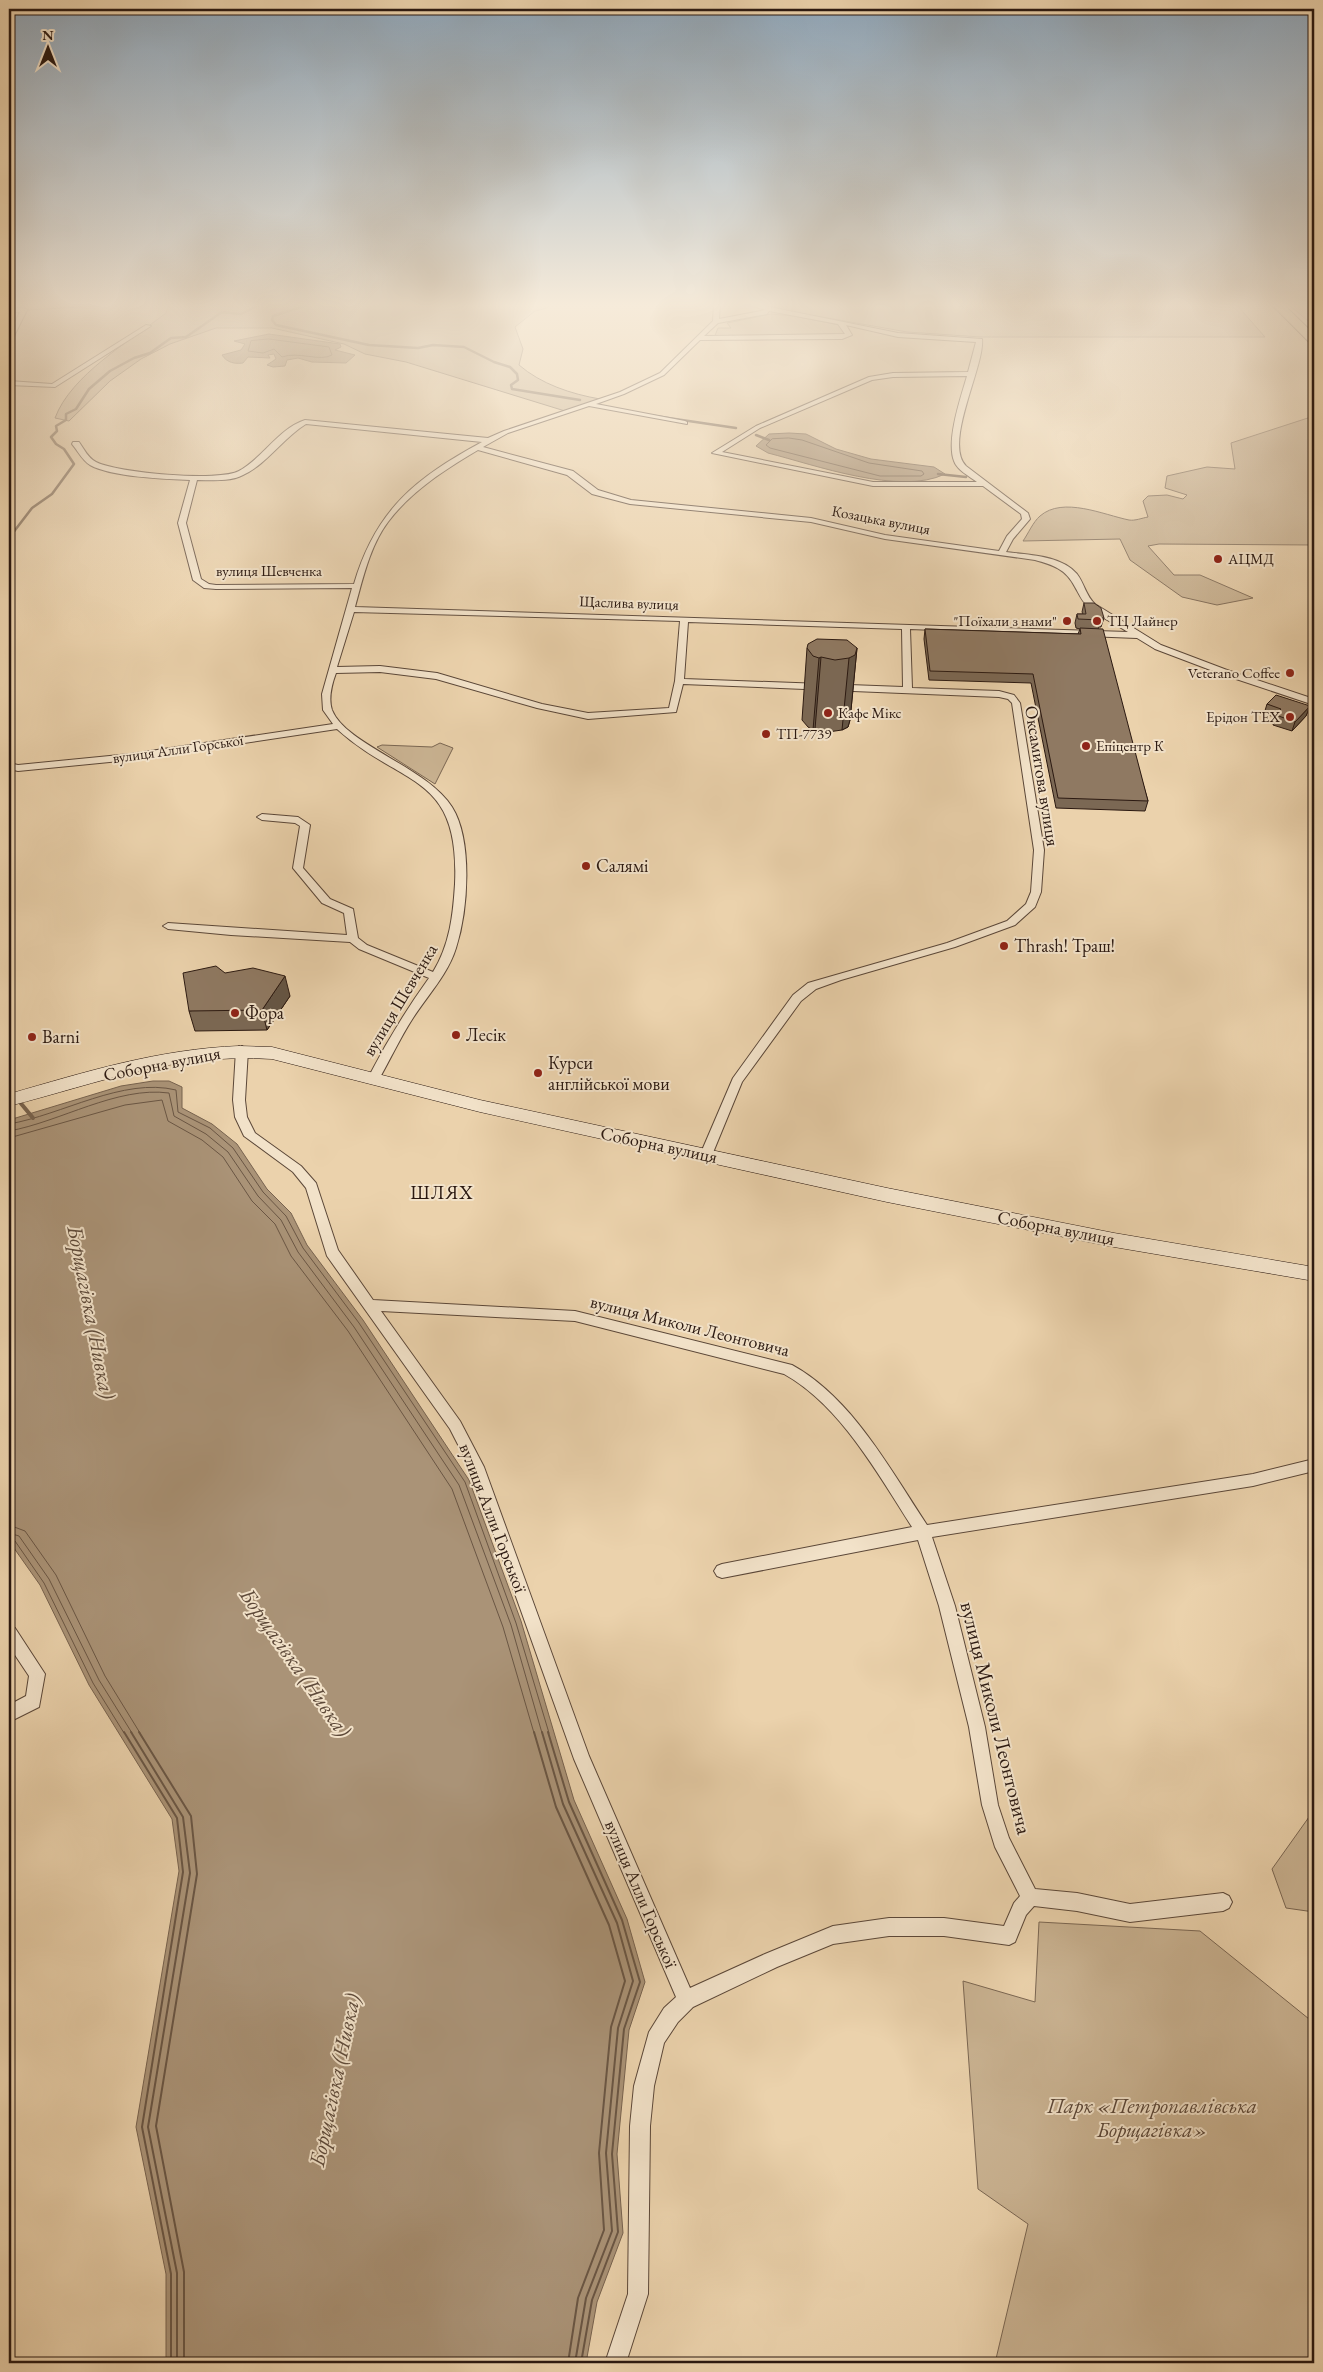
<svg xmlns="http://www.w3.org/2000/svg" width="1323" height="2372" font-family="'EB Garamond',serif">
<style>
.green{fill:#cab392;stroke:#7a6652}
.water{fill:#aa9377;stroke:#77624e}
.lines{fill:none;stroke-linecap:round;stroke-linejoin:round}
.shore-far1{stroke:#6a5644;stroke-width:1}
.shore{stroke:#6a5644;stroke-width:2}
.stream-far1{stroke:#77624e;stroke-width:2.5}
.stream{stroke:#77624e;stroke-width:4}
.street-casing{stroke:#5b4738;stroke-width:2}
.secondary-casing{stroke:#2b1911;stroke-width:1}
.highway-casing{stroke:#2b1911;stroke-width:2}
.street{fill:#f2e2c9;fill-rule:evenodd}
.secondary{fill:#f2e2c9;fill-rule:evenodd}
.highway{fill:#ebd2ac;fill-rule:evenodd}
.wall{fill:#7b6854;stroke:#2b1911}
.shaded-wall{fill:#645545;stroke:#2b1911}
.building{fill:#8f7962;stroke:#2b1911}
.poi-dot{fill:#8f2418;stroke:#f2e2c9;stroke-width:2}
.labels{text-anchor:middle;stroke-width:4;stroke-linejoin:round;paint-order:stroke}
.far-street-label{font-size:15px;fill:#2b1911;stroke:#f2e2c9}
.far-poi-label{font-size:15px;fill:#2b1911;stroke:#f2e2c9;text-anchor:start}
.street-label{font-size:18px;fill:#2b1911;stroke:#f2e2c9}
.poi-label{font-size:18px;fill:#2b1911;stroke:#f2e2c9;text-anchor:start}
.neighbourhood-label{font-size:19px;letter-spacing:1px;fill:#2b1911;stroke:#f2e2c9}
.near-street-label{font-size:21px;fill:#2b1911;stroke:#f2e2c9}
.near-park-label{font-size:21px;font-style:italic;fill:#5b4738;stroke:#f2e2c9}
.near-water-label{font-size:22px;font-style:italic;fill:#5e4a3a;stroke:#f2e2c9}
</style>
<rect width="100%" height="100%" fill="#ebd2ac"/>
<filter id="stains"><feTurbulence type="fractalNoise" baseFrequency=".004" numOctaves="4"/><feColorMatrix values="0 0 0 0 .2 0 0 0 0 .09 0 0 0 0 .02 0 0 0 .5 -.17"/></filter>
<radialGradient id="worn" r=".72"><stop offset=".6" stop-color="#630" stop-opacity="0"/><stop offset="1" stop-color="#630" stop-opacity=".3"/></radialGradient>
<g class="green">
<polygon points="9,304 134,304 9,311"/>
<path d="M169,304H549L547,308L535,311L515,327L523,349L519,365C541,384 571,394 600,399L565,411L406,362L365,354L344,344L272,328H216L170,344L141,359L110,381L69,421L55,418C71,375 130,341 166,313Z"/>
<polygon points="761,304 1236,304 1265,337 981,337 907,332 777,309"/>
<polygon points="1288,304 1310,304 1314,308 1314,326"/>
<polygon points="771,314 794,316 839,325 848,334 714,338 718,328 731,328 727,323"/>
<path d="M1314,416V545L1159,544L1148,546L1174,575H1200L1253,598L1217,605L1182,597L1130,560L1120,539L1023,541C1028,534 1033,522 1040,516C1063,496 1104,515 1129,520C1135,521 1142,518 1148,517L1143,501L1148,496L1167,495L1183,499L1187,495L1165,488L1167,476L1207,467L1235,469L1231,443Z"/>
<polygon points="440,743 453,748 435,784 377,747 382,745 432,747"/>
<polygon points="1314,1810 1314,1912 1286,1908 1272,1869"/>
<polygon points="1039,1922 1200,1931 1314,2023 1314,2363 995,2363 1028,2224 978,2189 963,1981 1035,2002"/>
</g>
<g class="water">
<path d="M269,334L340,344L341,347L335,350L355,355L346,363L312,362L298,358L287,360L285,366L273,367L267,365L276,359L274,354L268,355L270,358L248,357L243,363C235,364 227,363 222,355L241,350L245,344L234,341Z"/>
<path d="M789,433L806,434L836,449L871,459L934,467L945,474C900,496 815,465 768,453L756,446L769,434Z"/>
<polygon points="153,1081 169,1081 182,1087 182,1108 212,1124 237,1144 267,1189 291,1213 307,1245 363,1320 469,1480 521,1621 574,1800 627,1919 645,1982 629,2030 617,2154 623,2233 597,2302 586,2363 166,2363 166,2274 136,2127 179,1871 172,1819 89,1685 40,1585 9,1541 9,1120 121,1086"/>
</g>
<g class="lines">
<g class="shore-far1">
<path d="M269,339L329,347L332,355C320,362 298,351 282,357L274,349L263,353L248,351L251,341Z"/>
<polygon points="789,438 802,440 869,463 922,471 924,474 921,476 880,476 770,448 766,445 772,439"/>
<path d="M9,1124C62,1115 123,1077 176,1090L178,1112L210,1128L233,1148L263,1192L286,1216L303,1248L359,1323L465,1482L516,1623L549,1733"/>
<path d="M9,1131C60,1122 117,1086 169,1093L174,1116L206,1134L228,1152L258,1196L281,1220L298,1252L354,1327L459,1485L511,1625L542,1733"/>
<polyline points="9,1138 125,1105 162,1100 168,1121 202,1140 223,1157 252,1201 275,1224 291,1256 348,1331 452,1489 503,1627 534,1733"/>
<polyline points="9,1525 25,1531 56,1575 105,1676 140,1733"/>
<polyline points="9,1533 19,1536 49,1579 99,1680 132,1733"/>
<polyline points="9,1539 15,1541 44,1583 93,1683 124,1733"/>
</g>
<g class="shore">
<polyline points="124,1732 177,1818 183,1872 142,2127 171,2274 171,2363"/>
<polyline points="131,1732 183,1817 190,1873 148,2127 177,2273 177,2363"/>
<polyline points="139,1732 191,1816 197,1874 156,2126 184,2272 184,2363"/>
<polyline points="534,1732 556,1807 609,1925 625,1981 611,2027 599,2153 604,2230 578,2298 568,2363"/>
<polyline points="542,1732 563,1804 617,1923 633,1981 618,2028 606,2153 612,2231 586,2298 575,2363"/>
<polyline points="548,1732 569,1802 622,1920 640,1982 624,2029 612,2154 618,2232 592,2300 581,2363"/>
</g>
<g class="stream-far1">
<polyline points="298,304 315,304"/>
<polyline points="308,305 273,316 272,320 276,325 369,345 418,348 433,345 464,347 494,362 510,367 517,374 518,380 511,385 512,389 580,400"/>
<polyline points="655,416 736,428"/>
<polyline points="756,435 769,440"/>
<polyline points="938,474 966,477"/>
<polyline points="9,538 32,508 52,494 74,464 64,449 56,444 51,437 57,431 56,426 66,420 66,414 76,409 89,389 110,371 134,358 150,353 171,338 186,337 222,312 241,314 261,304"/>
</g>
<polyline class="stream" points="9,1089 33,1118"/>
<defs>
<g id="street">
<path d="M714,304H720L719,319L766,310L746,304H755L898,333L982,339C985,366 943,443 966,466L1028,513L1030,519L1013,539L1006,552C1028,555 1061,555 1077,574C1084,583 1086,596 1095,604L1161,645L1227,670L1314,699V705L1221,674L1155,649L1137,638L910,629L912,688L999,691L1014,695L1020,703L1044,850L1041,892L1035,907L1015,925L955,947L841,980L816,989L801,1001L742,1082L712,1155L706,1159L700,1155L733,1078L793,995L808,983L947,943L1007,921L1026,904L1031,892L1034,850L1012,703L1008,699L999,697L683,684L676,712L588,719L537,708L436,679L380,672L336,673C332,684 328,698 332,710C346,745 427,767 452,807C473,840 468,911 456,948C448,974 428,995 413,1018C400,1038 390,1060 378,1081L374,1082L368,1078C386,1043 406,1010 429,978L359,949L350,942L231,935L168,929L163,926L168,923L347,935L344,913L322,903L293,868L300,826L295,823L262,820L257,817L262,814L298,817L310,825L303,868L330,899L353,909L358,938L367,945L433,972C450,944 453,915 455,884C460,772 402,788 337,729L130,760L18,771L9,769V763L18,765L130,754L333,724L323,710L322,694L352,588L216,589L204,588L193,580L178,523L190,480C164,479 112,477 90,465C82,460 78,451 72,444L73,442H79C84,449 88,458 96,462C117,473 219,482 239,471C263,458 278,429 305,420L488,438L504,431L620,392L660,373L713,321ZM769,311L838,324L845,334L704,336L718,323L767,314ZM846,325L898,337L976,342L968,372L893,373L869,377L756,426L712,453L873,486H983L1021,514L1022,519L1007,536L999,551L885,535L811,518L631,500L598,490L573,471L483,447L508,433L589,406L687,424V422L685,421L596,404L624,394L664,375L700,340L842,339L852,335ZM967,376C961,397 946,440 954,461C957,470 969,476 977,482H873L722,452L760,428L872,380L893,377ZM306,424L482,442C416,478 376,509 354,584L216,585L209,584L201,579L186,523L197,480C212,480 230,482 243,475C267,464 283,438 306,424ZM478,450L567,475L592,494L630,504L811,522L885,539L1035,560C1053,565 1066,569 1075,587C1079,594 1082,601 1088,607C1100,617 1115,624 1128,632L355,607C363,578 370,546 388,522C411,491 446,469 478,450ZM354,612L680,621L675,681L669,708L588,713L542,704L437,673L380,666L337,667ZM688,622L902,629L903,687L684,679Z"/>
<polygon points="24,308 27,310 12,340 9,342 9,334 20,312 9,313 9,309"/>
<polygon points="146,325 151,326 55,387 9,385 9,381 52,384"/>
<path d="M242,1046L248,1050L245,1100L247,1117L255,1133L301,1166L316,1183L338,1250L373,1300L575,1311L792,1365C852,1398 890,1469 927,1525L1253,1474L1314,1459V1471L1253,1486L932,1537L955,1606L985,1727L998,1805L1009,1838L1035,1889L1077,1893L1130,1904L1223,1893L1229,1896L1232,1902L1229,1908L1223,1911L1130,1922L1077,1911L1034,1906L1026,1915L1015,1942L1009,1945L944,1936H889L833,1944L777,1967L693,2007L678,2022L664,2043L654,2086L650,2126L648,2294L626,2363H605L628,2294L630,2126L634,2086L649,2032L664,2008L676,1997L574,1759L470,1468L450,1429L327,1256L306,1188L293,1172L244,1136L235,1117L233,1100L236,1050ZM381,1311L575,1321L784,1374C840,1405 878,1474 912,1527L722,1564L717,1566L714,1571L717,1576L722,1578L918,1540L939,1606L969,1727L982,1805L995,1847L1020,1896L1014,1903L1004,1926L944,1918H889L833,1926L765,1954L690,1988L589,1756L484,1467L460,1421Z"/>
<polygon points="9,1626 15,1628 45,1674 39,1707 9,1722 9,1705 26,1696 29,1676 9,1646"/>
</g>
<path id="secondary" d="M239,1046L272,1047L480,1100L887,1188L1114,1233L1314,1267V1281L1114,1247L887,1202L480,1112L272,1059C171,1053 103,1082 9,1106V1094C85,1072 159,1049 239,1046Z"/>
<polygon id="highway" points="1271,304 1283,304 1314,334 1314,344 1310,343"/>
</defs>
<use href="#street" class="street-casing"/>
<use href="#secondary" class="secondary-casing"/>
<use href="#highway" class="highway-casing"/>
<use href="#street" class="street"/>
<use href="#secondary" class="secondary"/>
<use href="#highway" class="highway"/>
</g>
<g class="wall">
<polygon points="1084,603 1104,618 1101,627 1099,627 1098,629 1148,801 1145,811 1056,808 1031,683 929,680 924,639 925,629 1078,634 1080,629 1076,628 1075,623 1077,614 1083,614 1082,612"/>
<polygon points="807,648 857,648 850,720 848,727 842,730 828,732 815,729 813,730 808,727 802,720"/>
<polygon points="1267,704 1310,706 1306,716 1292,731 1273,725 1275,717 1264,714"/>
<polygon points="290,996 267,1030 195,1031 189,1011"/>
</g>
<g class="shaded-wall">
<polygon points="857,648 850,720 848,727 842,730 849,658"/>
<polygon points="821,657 815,729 813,730 819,658"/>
<polygon points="1310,706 1306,716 1292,731 1295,722"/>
<polygon points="285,976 290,996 267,1030 262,1010"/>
</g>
<g class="building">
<polygon points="1084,603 1094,603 1101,608 1104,618 1100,618 1100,620 1078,619 1077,614 1086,614"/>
<polygon points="1080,628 1103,629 1148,801 1058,798 1033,674 930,671 925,629 1081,634"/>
<polygon points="817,639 847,640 857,648 855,655 849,658 835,660 821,657 819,658 813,656 807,648 808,644"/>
<polygon points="1276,695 1310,706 1295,722 1276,715 1281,709 1267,704"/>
<polygon points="216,966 225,973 253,968 285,976 262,1010 189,1011 183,973"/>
</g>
<linearGradient id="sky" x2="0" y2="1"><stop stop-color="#8fa7bb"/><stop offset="0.48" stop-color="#f6ebda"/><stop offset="1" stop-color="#f6ebda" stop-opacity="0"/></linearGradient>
<rect width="1323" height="636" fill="url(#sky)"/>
<g class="poi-dot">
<circle cx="1218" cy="559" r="5"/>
<circle cx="1067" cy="621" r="5"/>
<circle cx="1097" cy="621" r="5"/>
<circle cx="1290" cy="673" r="5"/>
<circle cx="828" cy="713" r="5"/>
<circle cx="1290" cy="717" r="5"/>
<circle cx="766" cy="734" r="5"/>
<circle cx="1086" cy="746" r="5"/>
<circle cx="586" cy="866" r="5"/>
<circle cx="1004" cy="946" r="5"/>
<circle cx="235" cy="1013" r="5"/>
<circle cx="456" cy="1035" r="5"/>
<circle cx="32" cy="1037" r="5"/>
<circle cx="538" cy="1073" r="5"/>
</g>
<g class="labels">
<g class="far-street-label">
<text transform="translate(881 520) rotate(11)" y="5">Козацька вулиця</text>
<text x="269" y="576">вулиця Шевченка</text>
<text transform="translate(629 603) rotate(2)" y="5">Щаслива вулиця</text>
<text transform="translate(178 749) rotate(-8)" y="5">вулиця Алли Горської</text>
</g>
<g class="far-poi-label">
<text x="1228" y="564">АЦМД</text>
<text x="1057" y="626" text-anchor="end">"Поїхали з нами"</text>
<text x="1107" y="626">ТЦ Лайнер</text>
<text x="1280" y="678" text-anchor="end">Veterano Coffee</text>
<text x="838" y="718">Кафе Мікс</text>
<text x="1280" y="722" text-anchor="end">Ерідон ТЕХ</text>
<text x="776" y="739">ТП-7739</text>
<text x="1096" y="751">Епіцентр К</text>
</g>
<g class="street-label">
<text transform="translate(1042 776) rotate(81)" y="6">Оксамитова вулиця</text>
<text transform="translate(400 1000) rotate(-59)" y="6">вулиця Шевченка</text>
<text transform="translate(162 1064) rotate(-11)" y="6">Соборна вулиця</text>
<text transform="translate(659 1145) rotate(12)" y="6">Соборна вулиця</text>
<text transform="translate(1056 1228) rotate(11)" y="6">Соборна вулиця</text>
<text transform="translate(690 1326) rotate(14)" y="6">вулиця Миколи Леонтовича</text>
<text transform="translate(493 1518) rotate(69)" y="6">вулиця Алли Горської</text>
<text transform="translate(641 1894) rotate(67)" y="6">вулиця Алли Горської</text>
</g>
<g class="poi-label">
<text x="596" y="872">Салямі</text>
<text x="1014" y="952">Thrash! Траш!</text>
<text x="245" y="1019">Фора</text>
<text x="466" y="1041">Лесік</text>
<text x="42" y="1043">Barni</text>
<text x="548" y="1069">Курси<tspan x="548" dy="21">англійської мови</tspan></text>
</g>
<g class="neighbourhood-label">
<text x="442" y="1199">ШЛЯХ</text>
</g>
<g class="near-street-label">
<text transform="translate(996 1718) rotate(76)" y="7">вулиця Миколи Леонтовича</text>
</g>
<g class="near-park-label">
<text x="1152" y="2113">Парк «Петропавлівська<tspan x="1152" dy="24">Борщагівка»</tspan></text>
</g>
<g class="near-water-label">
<text transform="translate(92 1312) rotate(79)" y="8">Борщагівка (Нивка)</text>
<text transform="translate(296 1662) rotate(55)" y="8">Борщагівка (Нивка)</text>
<text transform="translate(334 2080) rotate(-78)" y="8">Борщагівка (Нивка)</text>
</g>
</g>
<rect width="1323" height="2372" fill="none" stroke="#ebd2ac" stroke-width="30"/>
<rect x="10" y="10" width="1303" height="2352" fill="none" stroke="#2b1911" stroke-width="2.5"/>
<rect x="15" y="15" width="1293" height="2342" fill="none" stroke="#2b1911"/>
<g transform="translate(48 48)" stroke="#f2e2c9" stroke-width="4" paint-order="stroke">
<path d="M0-4L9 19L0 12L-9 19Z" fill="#2b1911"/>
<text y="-8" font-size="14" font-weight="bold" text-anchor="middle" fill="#2b1911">N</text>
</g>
<rect width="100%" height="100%" filter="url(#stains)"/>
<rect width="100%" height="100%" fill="url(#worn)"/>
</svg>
